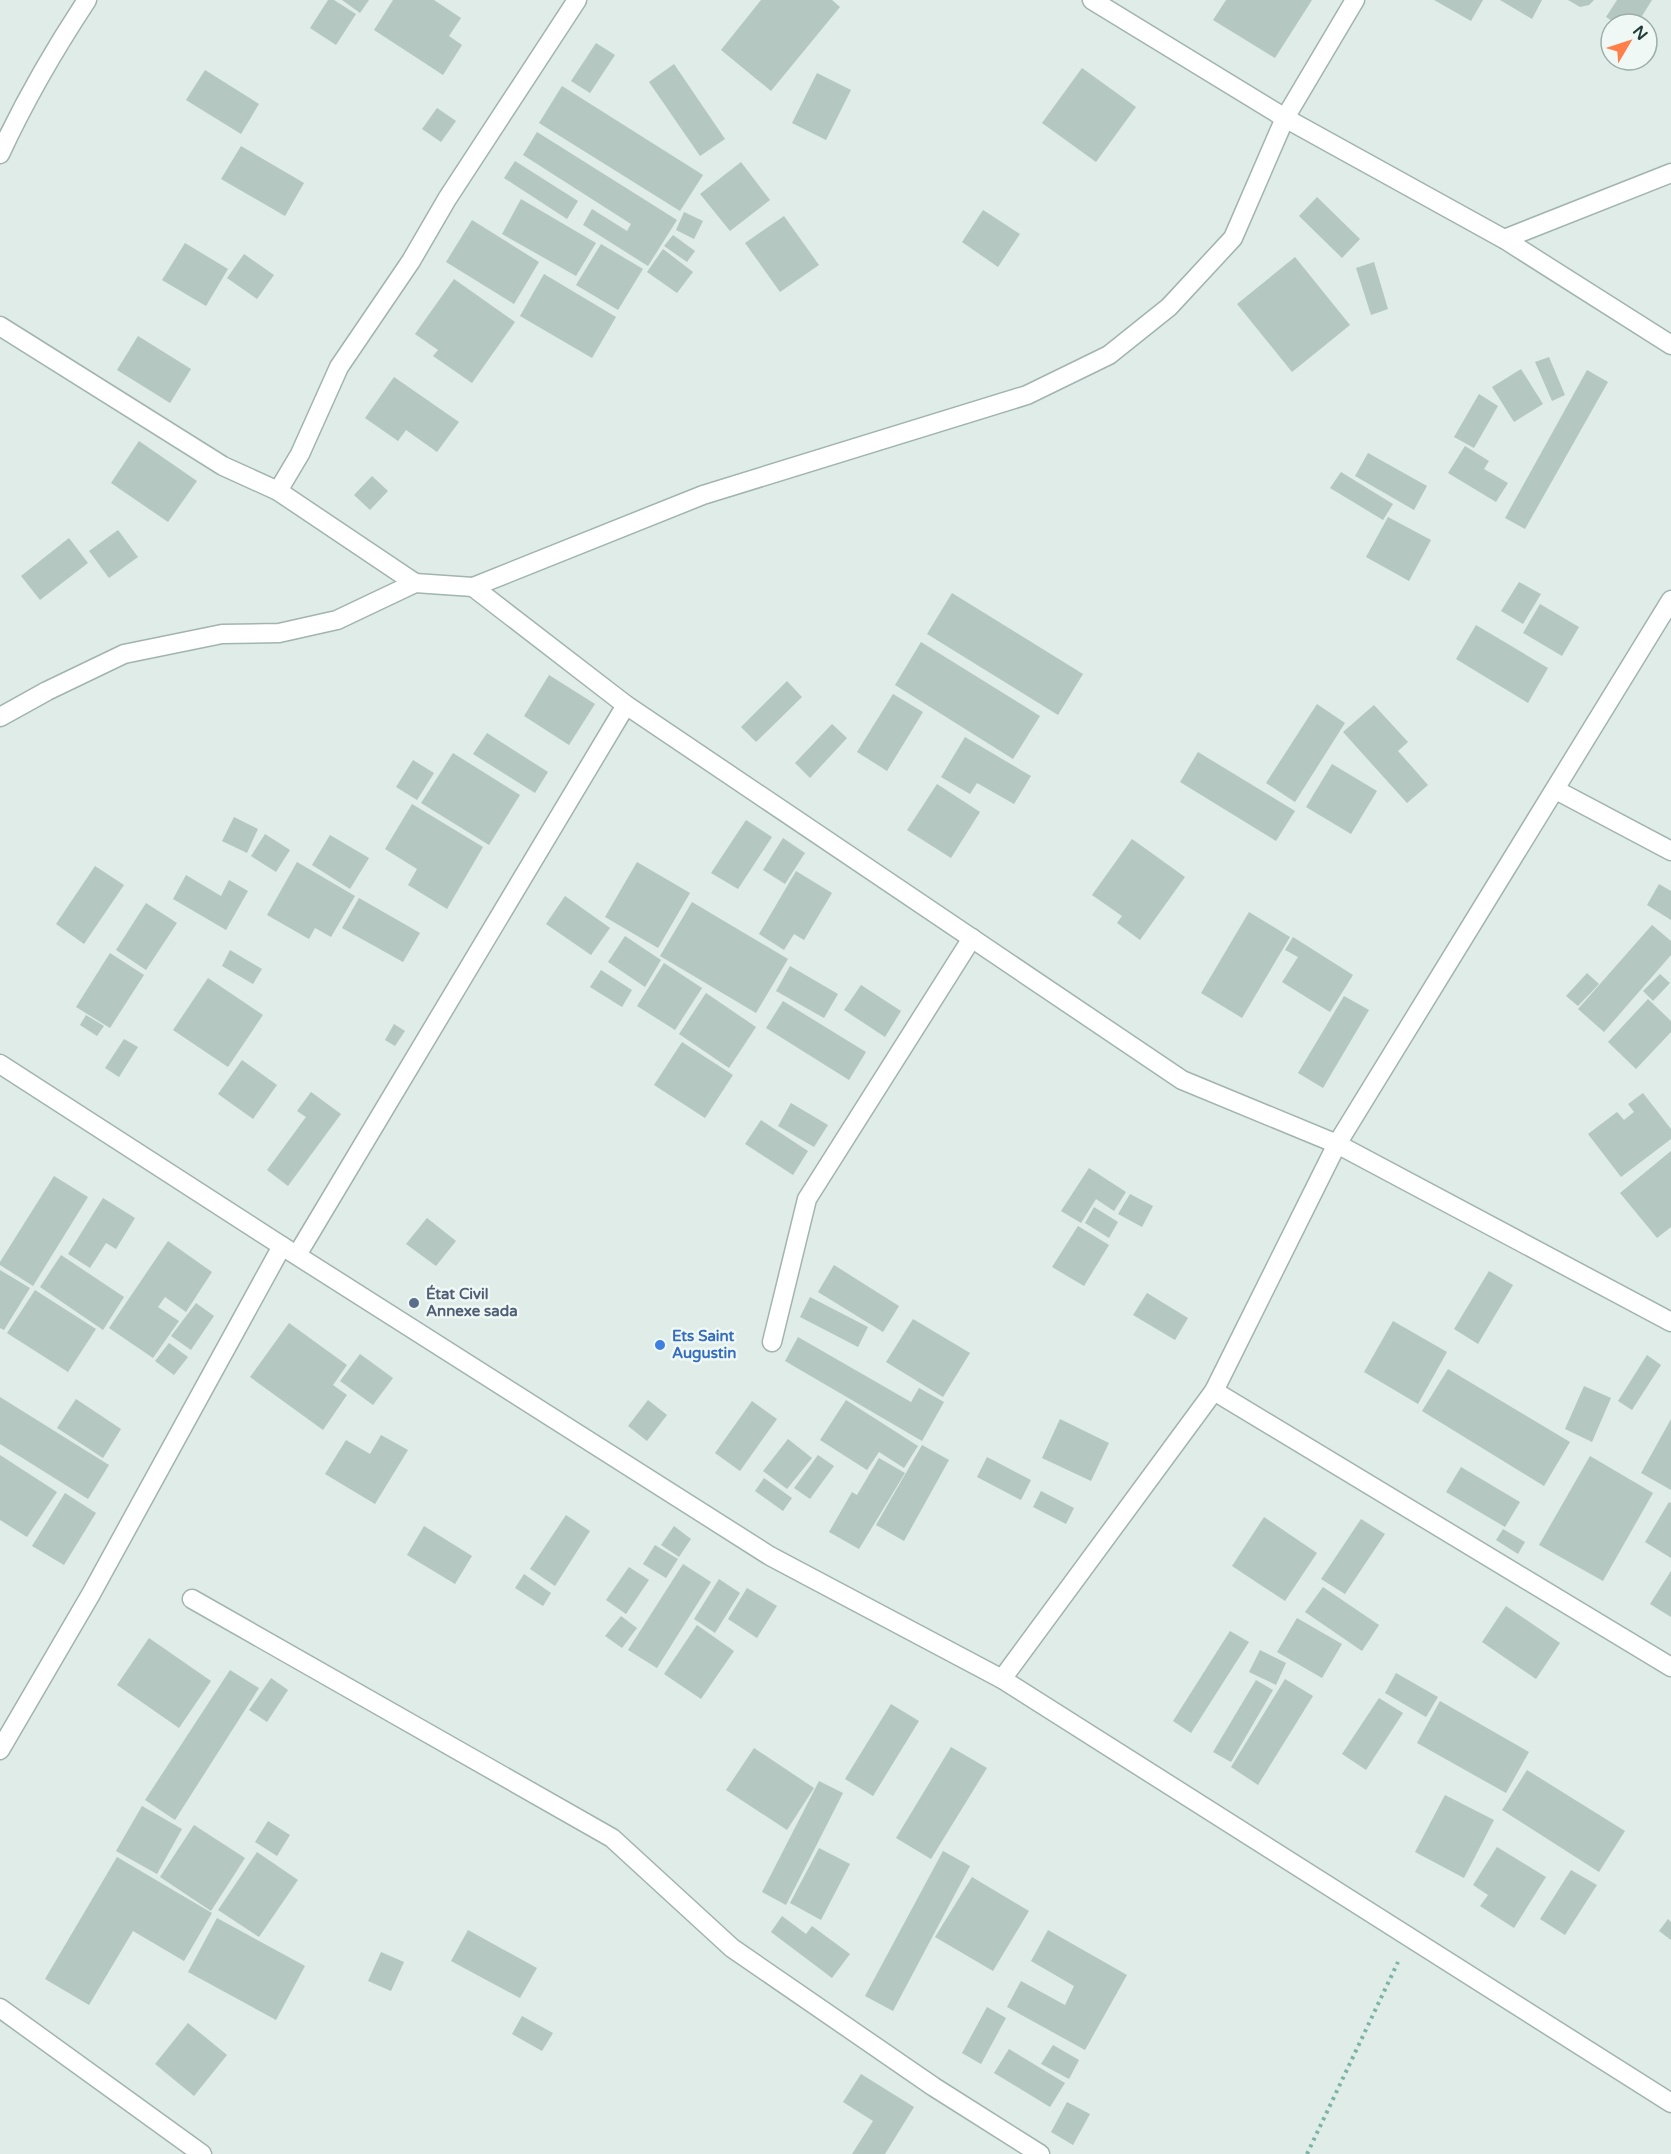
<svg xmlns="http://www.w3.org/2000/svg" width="1671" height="2154" font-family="'Varela Round',sans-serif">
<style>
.building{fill:#b4c7c0}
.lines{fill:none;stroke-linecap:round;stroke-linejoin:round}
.minor-casing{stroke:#a1b4af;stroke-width:21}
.path{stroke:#7bb4a5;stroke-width:4;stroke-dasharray:3 4.5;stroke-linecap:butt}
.minor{stroke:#fff;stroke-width:18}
.service-dot{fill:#5c6f8a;stroke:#eff8f4;stroke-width:2}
.shop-dot{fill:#3f7fe0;stroke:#eff8f4;stroke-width:2}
.labels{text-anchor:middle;stroke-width:5;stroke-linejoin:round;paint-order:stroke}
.service-label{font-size:15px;font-weight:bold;fill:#4e5e75;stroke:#eff8f4;text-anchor:start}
.shop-label{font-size:15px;font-weight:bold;fill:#366cbe;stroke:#eff8f4;text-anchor:start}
</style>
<rect width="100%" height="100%" fill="#dfece7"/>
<g class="building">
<polygon points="328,0 334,0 356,14 336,45 310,28"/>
<polygon points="342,0 369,0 360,13"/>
<polygon points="393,0 434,0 461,18 449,36 462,45 443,75 374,30"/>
<polygon points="761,0 832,0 840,7 771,91 721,50"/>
<polygon points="1226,0 1312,0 1275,58 1213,20"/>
<polygon points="1434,0 1483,0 1471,21"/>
<polygon points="1500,0 1542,0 1532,19"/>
<polygon points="1568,0 1594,0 1589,5 1580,7"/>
<polygon points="1617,0 1652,0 1637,24 1617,24 1606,17"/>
<polygon points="596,43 615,55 590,93 571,81"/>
<polygon points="674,64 725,139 700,156 649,82"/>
<polygon points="1082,68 1136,107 1096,162 1042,123"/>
<polygon points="205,70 259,104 241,134 186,100"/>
<polygon points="817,73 851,90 826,140 792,123"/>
<polygon points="562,86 703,175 680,211 539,123"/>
<polygon points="437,108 456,121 441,142 422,129"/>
<polygon points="537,132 677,220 648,266 583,225 592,209 627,231 631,224 523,155"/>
<polygon points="241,146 304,183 285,216 221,179"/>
<polygon points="515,161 578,201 567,219 504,178"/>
<polygon points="741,162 770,200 730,231 700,194"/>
<polygon points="1317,197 1360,239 1342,258 1299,216"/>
<polygon points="521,199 596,243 576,276 502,234"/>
<polygon points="983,210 1020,234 998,267 962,242"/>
<polygon points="684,212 703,221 694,239 676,230"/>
<polygon points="784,216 819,265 780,292 745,243"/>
<polygon points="472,220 539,262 514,304 446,262"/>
<polygon points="673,235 695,251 687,262 664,246"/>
<polygon points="185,243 228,269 206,306 162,280"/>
<polygon points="601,244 643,269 618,310 576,285"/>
<polygon points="663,249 693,272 677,293 647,272"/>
<polygon points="244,254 274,275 257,299 227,278"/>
<polygon points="1295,257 1350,325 1292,372 1237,304"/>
<polygon points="1374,262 1388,309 1371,315 1356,268"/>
<polygon points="544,274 616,317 592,358 520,316"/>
<polygon points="454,279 515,322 472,383 433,356 438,350 415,334"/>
<polygon points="138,336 191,369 170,403 117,370"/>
<polygon points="1549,357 1565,395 1552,401 1535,362"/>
<polygon points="1521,369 1543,404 1514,422 1492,387"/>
<polygon points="1587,370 1608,382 1525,529 1505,518"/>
<polygon points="394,377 459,422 437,452 406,430 398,441 365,418"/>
<polygon points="1479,394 1498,406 1474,448 1454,437"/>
<polygon points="139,441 197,481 168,522 111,483"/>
<polygon points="1465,446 1489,461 1484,469 1508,483 1496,502 1448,473"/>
<polygon points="1368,453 1427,486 1414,510 1355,476"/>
<polygon points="1341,472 1393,504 1383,520 1330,488"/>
<polygon points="372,476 388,491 370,510 354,495"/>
<polygon points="1388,517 1431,540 1409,581 1366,557"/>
<polygon points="118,530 138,557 109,578 89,551"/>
<polygon points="69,538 88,563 40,600 21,576"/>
<polygon points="1519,582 1541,594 1523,624 1501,611"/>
<polygon points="952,593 1083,674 1058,715 927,634"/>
<polygon points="1540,604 1579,627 1562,656 1523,633"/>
<polygon points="1476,625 1548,668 1528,703 1456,659"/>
<polygon points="921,642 1040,716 1013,759 895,685"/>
<polygon points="549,675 595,704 569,745 524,716"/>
<polygon points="787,681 802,697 756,742 741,727"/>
<polygon points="893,694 923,712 887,771 857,752"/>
<polygon points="1317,704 1345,723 1295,802 1266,783"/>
<polygon points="1374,705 1408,742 1398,751 1428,785 1407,803 1343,732"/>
<polygon points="832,724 847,738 810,778 795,763"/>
<polygon points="487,733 548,772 535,793 473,754"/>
<polygon points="965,737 1031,776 1014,804 977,783 970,794 941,777"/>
<polygon points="1198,752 1295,811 1276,841 1180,782"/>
<polygon points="453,753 520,795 489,845 421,803"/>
<polygon points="413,760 434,773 417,800 396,787"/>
<polygon points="1332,764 1377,791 1351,834 1306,807"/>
<polygon points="937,784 980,812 951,858 907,830"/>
<polygon points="412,804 483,847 447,909 408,885 417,869 385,849"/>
<polygon points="234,817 258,829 247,853 222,841"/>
<polygon points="746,820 772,837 738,889 711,873"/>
<polygon points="265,834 290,850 276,872 251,856"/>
<polygon points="330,835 369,858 350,889 312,865"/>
<polygon points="783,838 805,853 785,884 763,870"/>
<polygon points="1132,839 1185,877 1140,940 1117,923 1122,916 1092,895"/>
<polygon points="297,862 355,896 331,937 315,928 309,939 267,915"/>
<polygon points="637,862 690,893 658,948 605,917"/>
<polygon points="95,866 124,885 84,944 56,924"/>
<polygon points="796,871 832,893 804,940 794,934 784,950 759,934"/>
<polygon points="186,875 221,896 229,880 248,891 226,930 173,899"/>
<polygon points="1659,884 1671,891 1671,920 1647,905"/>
<polygon points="565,896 610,928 591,955 546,924"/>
<polygon points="359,898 420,933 403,962 342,928"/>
<polygon points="692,902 788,959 756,1013 660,956"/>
<polygon points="146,903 177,923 146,970 116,950"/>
<polygon points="1249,912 1290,937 1242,1018 1201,993"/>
<polygon points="1652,925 1671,941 1671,955 1604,1032 1578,1009"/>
<polygon points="625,936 661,960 645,987 608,962"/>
<polygon points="1293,937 1353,975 1330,1012 1282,982 1298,957 1285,950"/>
<polygon points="230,950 262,969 253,984 222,966"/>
<polygon points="110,953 144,975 110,1028 76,1007"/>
<polygon points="664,963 702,988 675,1030 637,1006"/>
<polygon points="790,966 838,994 824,1018 776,991"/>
<polygon points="601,970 632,990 622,1007 590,987"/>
<polygon points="1587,973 1599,984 1578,1006 1566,996"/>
<polygon points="1660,974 1670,983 1653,1001 1643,991"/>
<polygon points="208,978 263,1015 228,1067 173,1030"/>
<polygon points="861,985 901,1011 885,1037 844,1010"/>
<polygon points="706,993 756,1027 729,1068 679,1034"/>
<polygon points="1344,996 1369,1010 1323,1088 1298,1073"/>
<polygon points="1648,999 1671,1021 1671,1032 1636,1069 1608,1042"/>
<polygon points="783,1001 866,1052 849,1080 766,1028"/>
<polygon points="86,1015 104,1026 97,1036 80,1025"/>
<polygon points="394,1024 405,1031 395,1046 385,1040"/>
<polygon points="124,1039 138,1047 119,1077 105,1068"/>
<polygon points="682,1042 733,1075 705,1118 654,1085"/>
<polygon points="242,1060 277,1085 253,1119 218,1094"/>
<polygon points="311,1092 341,1114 288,1186 267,1170 306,1117 297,1111"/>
<polygon points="1643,1093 1671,1129 1671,1139 1621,1177 1588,1134 1617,1112 1624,1120 1634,1112 1628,1104"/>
<polygon points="791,1103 828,1125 814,1147 778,1126"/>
<polygon points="761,1120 808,1151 793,1175 745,1144"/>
<polygon points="1671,1151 1671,1227 1657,1238 1620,1193"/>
<polygon points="1089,1168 1126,1192 1114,1211 1096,1199 1081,1223 1061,1211"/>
<polygon points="54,1176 88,1197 33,1286 0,1265 0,1262"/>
<polygon points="1130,1194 1153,1206 1142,1227 1118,1214"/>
<polygon points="103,1198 135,1218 116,1249 106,1243 90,1268 68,1254"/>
<polygon points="1094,1207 1118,1222 1109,1238 1085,1223"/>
<polygon points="427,1218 456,1241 436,1266 406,1244"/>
<polygon points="1078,1226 1109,1245 1084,1286 1052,1267"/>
<polygon points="168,1241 212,1272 186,1312 165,1297 158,1307 179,1321 153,1358 109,1328"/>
<polygon points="61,1255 124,1297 103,1330 40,1287"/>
<polygon points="834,1265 899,1306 883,1332 818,1292"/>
<polygon points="0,1270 30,1288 4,1330 0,1328"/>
<polygon points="1489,1271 1513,1285 1478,1344 1454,1329"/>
<polygon points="35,1290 96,1329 68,1372 7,1333"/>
<polygon points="1147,1293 1188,1318 1175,1340 1133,1315"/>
<polygon points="810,1297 868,1327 858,1347 800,1317"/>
<polygon points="196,1303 214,1316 191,1350 171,1336"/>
<polygon points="913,1319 970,1353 943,1397 886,1362"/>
<polygon points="1393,1321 1447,1352 1418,1404 1364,1372"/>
<polygon points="289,1323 347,1365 333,1385 347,1395 323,1430 250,1377"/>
<polygon points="798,1337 911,1402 919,1388 944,1402 922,1441 785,1361"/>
<polygon points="169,1343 188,1357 174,1375 155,1361"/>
<polygon points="360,1354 393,1378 373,1405 340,1381"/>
<polygon points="1647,1355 1661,1365 1632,1410 1618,1401"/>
<polygon points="1448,1369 1570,1442 1544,1486 1422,1411"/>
<polygon points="1584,1386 1611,1398 1592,1442 1565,1429"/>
<polygon points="0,1397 109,1465 88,1499 0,1444"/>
<polygon points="76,1399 121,1429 103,1458 57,1428"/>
<polygon points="648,1400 667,1415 647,1441 628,1426"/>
<polygon points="846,1400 918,1446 904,1468 879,1452 867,1470 820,1440"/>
<polygon points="752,1401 777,1419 740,1471 715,1453"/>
<polygon points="1060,1419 1109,1443 1091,1481 1042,1458"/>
<polygon points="1671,1419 1671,1490 1641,1473"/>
<polygon points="381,1435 408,1450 375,1504 325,1474 346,1440 370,1454"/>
<polygon points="788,1439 812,1458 787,1489 763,1471"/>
<polygon points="922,1445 949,1460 904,1541 876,1525"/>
<polygon points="0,1455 57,1492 27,1537 0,1520"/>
<polygon points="818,1455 834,1466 810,1499 794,1488"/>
<polygon points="1590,1456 1653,1493 1603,1581 1539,1545"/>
<polygon points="987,1457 1031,1480 1021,1500 977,1477"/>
<polygon points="879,1458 905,1473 859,1549 829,1532 852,1492 857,1495"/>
<polygon points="1461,1467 1520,1502 1505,1527 1446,1492"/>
<polygon points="764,1478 792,1498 783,1511 755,1491"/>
<polygon points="1041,1491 1074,1508 1066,1524 1033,1507"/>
<polygon points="65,1493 96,1513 64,1565 32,1546"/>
<polygon points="1669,1502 1671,1503 1671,1558 1645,1542"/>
<polygon points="566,1515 590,1531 555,1586 530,1569"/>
<polygon points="1264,1517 1317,1553 1285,1601 1232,1566"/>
<polygon points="1361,1519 1385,1534 1345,1594 1321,1579"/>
<polygon points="424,1526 472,1556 455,1584 407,1555"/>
<polygon points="674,1526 691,1539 679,1557 661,1545"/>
<polygon points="1503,1529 1525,1542 1518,1554 1496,1540"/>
<polygon points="655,1545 678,1559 666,1578 643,1564"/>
<polygon points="683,1564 711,1582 657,1668 628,1650"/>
<polygon points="629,1567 649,1580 626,1614 606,1600"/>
<polygon points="1671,1571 1671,1617 1650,1604"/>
<polygon points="524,1574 551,1593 543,1606 515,1588"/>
<polygon points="719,1579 740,1593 715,1633 694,1619"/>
<polygon points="1323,1587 1379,1625 1362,1651 1305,1612"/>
<polygon points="747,1588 777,1606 757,1638 728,1619"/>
<polygon points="1506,1606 1560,1643 1536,1679 1482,1642"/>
<polygon points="621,1616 637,1628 622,1648 605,1636"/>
<polygon points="1297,1618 1342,1644 1322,1678 1277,1652"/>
<polygon points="697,1625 734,1651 701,1699 664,1674"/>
<polygon points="1230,1631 1249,1642 1191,1733 1173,1721"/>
<polygon points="149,1638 211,1681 179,1728 117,1685"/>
<polygon points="1260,1650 1286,1663 1276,1685 1249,1672"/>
<polygon points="230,1670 259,1688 175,1820 145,1800"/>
<polygon points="1396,1673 1438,1697 1426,1717 1385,1693"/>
<polygon points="271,1678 288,1690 267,1722 249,1710"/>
<polygon points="1285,1679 1313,1696 1258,1785 1231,1767"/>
<polygon points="1256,1680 1273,1690 1231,1762 1213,1752"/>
<polygon points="1379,1698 1403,1713 1366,1770 1342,1754"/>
<polygon points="1440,1701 1529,1752 1506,1793 1417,1743"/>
<polygon points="891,1704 919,1721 873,1796 845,1779"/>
<polygon points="951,1747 987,1768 931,1859 896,1838"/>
<polygon points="754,1748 814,1788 787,1830 726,1790"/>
<polygon points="1527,1770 1625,1831 1599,1872 1502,1810"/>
<polygon points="819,1781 843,1793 786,1905 762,1892"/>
<polygon points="1445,1795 1494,1820 1464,1878 1415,1852"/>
<polygon points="142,1806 182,1829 157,1874 116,1851"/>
<polygon points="268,1821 290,1835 277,1856 255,1842"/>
<polygon points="194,1825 245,1858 211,1911 160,1877"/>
<polygon points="1497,1847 1546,1877 1514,1928 1480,1906 1488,1895 1473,1885"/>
<polygon points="819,1848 850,1864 821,1920 790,1903"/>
<polygon points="943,1851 970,1866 893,2011 865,1996"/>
<polygon points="257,1852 298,1880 259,1937 218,1910"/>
<polygon points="117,1857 212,1913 184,1961 133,1931 89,2005 45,1979"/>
<polygon points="1571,1870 1597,1885 1565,1935 1540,1919"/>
<polygon points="972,1877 1029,1911 993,1971 935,1937"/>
<polygon points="782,1916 806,1934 812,1926 850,1954 832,1978 771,1932"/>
<polygon points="217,1918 305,1966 276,2020 188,1972"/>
<polygon points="1668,1919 1671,1922 1671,1940 1659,1931"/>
<polygon points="468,1930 537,1968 520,1998 451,1961"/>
<polygon points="1048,1930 1127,1975 1085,2050 1007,2007 1021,1981 1065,2005 1074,1986 1031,1961"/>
<polygon points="381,1952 404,1962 391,1991 368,1981"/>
<polygon points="987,2007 1006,2018 981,2064 962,2053"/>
<polygon points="522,2016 553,2033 542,2051 512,2034"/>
<polygon points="188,2023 227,2055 194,2096 155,2064"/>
<polygon points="1053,2045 1079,2060 1069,2079 1041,2064"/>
<polygon points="1009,2049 1065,2083 1050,2107 994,2073"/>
<polygon points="861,2074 914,2107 885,2154 852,2154 873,2121 843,2102"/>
<polygon points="1067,2102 1090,2114 1073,2145 1051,2132"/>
</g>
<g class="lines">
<defs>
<g id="minor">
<polyline points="1092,0 1285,118 1504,239 1671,345"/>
<path d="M0,154C25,100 54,50 87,0"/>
<polyline points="1504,239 1671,173"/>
<polyline points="0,326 223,466 278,491"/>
<polyline points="415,583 278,491 300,454 339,367 411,261 447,199 577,0"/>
<polyline points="473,587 626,705 1182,1080 1337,1144 1671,1322"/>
<polyline points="0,717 47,691 124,654 222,634 279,633 337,620 415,583 473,587 703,495 1027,395 1109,355 1169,307 1233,238 1285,118 1355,0"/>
<polyline points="1556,790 1671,851"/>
<polyline points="0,1064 282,1246 770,1556 1002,1679 1671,2103"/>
<polyline points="297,1255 626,705"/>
<polyline points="772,1342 807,1199 972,938"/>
<polyline points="1214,1391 1671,1667"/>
<polyline points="192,1599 612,1838 732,1948 934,2087 1040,2154"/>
<polyline points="1002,1679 1214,1391 1337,1144 1671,600"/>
<polyline points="0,1750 91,1594 282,1246"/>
<polyline points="0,2008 202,2154"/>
</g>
</defs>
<use href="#minor" class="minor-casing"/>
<polyline class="path" points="1307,2154 1398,1962"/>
<use href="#minor" class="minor"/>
</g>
<circle class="service-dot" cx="414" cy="1303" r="6"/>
<circle class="shop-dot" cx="660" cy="1345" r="6"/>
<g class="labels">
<g class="service-label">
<text x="426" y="1299">État Civil<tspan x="426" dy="17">Annexe sada</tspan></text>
</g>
<g class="shop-label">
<text x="672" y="1341">Ets Saint<tspan x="672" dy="17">Augustin</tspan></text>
</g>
</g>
<g transform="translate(1629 42) rotate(51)"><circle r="28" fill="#eff8f4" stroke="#9baea8" stroke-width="1.5"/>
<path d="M0-4.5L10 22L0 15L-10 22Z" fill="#ff7f4a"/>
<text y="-9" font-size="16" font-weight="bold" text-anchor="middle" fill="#1e3e37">N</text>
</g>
</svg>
